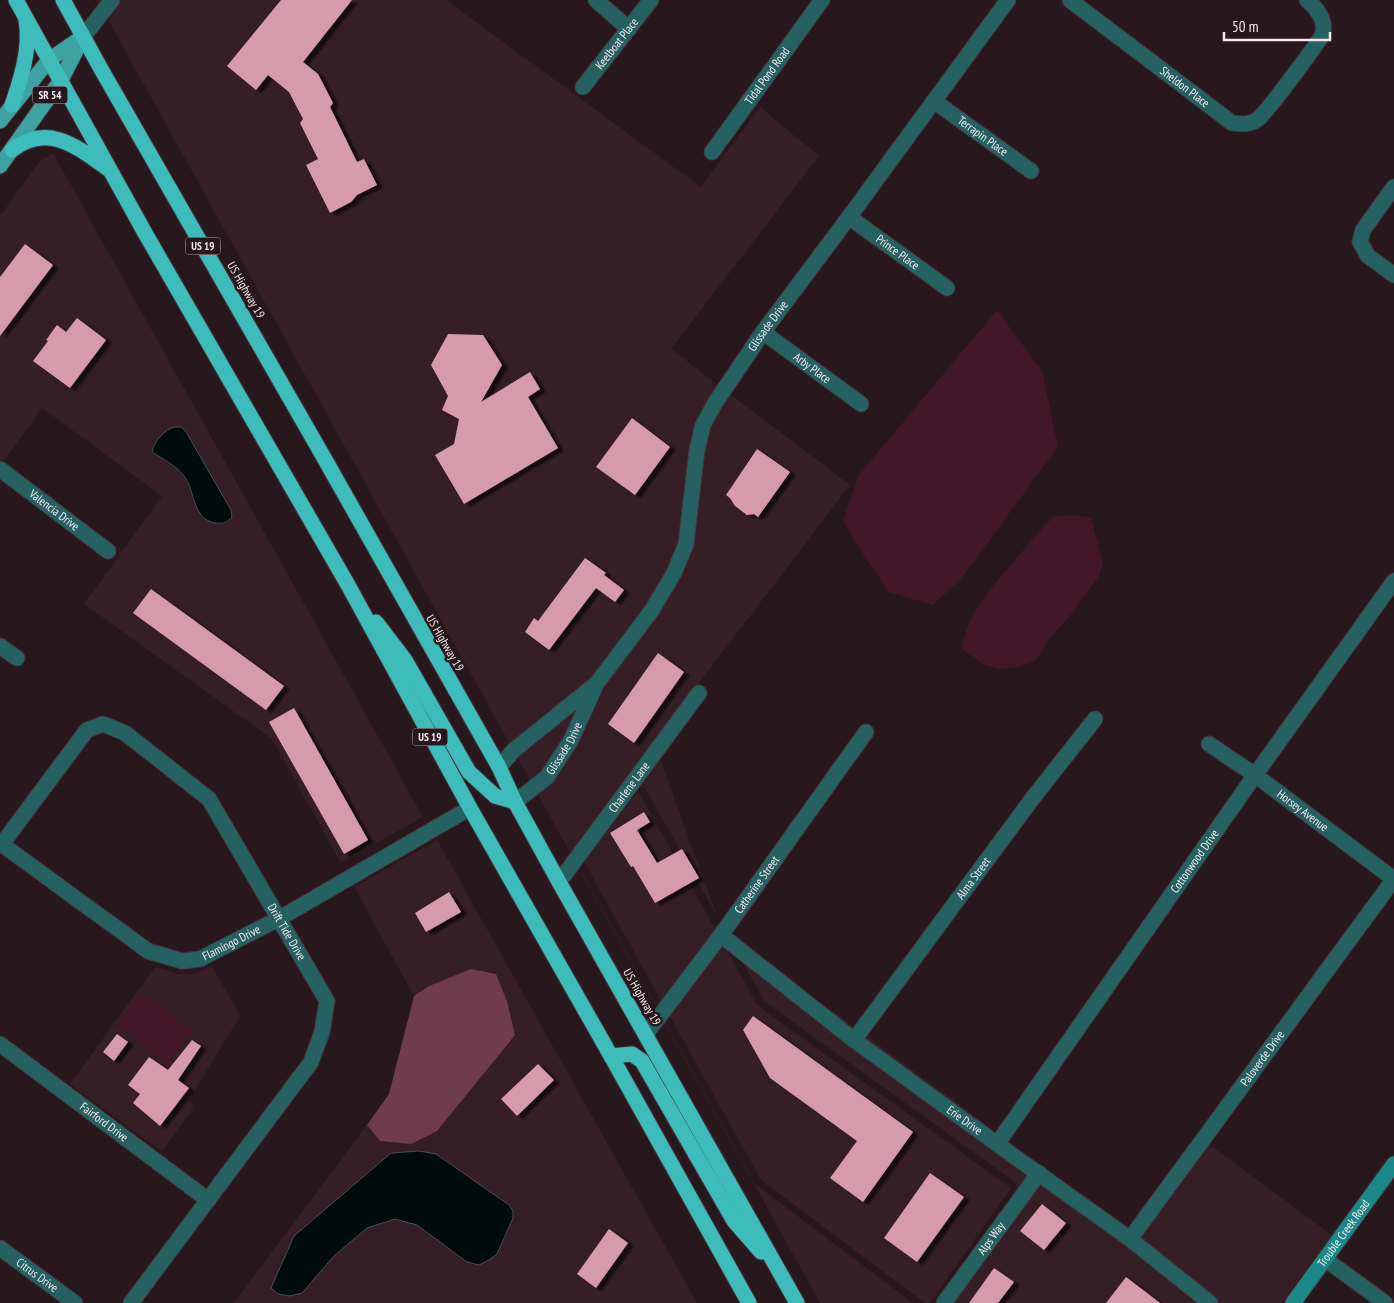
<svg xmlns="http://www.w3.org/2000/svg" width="1394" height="1303" font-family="'PT Sans Narrow',sans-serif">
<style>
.built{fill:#351e26}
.green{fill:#411727}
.forest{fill:#6f3c4e}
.water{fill:#000c0c;stroke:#494e4f}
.building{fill:#d69aad;filter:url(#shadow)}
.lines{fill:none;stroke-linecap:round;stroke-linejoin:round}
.street-casing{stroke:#44353a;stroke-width:17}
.secondary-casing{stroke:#44353a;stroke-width:17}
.primary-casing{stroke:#44353a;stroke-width:17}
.highway-casing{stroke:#44353a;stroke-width:17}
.street{stroke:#266161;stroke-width:15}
.secondary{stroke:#198887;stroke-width:15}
.primary{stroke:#3da2a1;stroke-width:15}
.highway{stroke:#3ebcbb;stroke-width:15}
.labels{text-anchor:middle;stroke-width:5;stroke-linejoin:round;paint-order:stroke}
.shield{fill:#28181d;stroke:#b5a9ac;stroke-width:1}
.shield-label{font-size:11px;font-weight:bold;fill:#f2e7ea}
.street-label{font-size:12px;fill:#f2e7ea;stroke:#28181d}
</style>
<defs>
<filter id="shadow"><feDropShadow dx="5.5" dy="3" stdDeviation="1" flood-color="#0009"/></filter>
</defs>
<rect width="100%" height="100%" fill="#28181d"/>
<g class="built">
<polygon points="97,0 446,0 701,187 760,107 819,156 671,349 850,485 654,742 717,916 645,788 632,786 578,865 755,1184 913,1303 820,1303"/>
<polygon points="53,153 423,817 341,863 272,739 84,604 162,496 42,408 0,466 0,216 39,162"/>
<polygon points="638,791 758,1006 1011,1188 930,1303 925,1303 761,1180 584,862"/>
<polygon points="437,840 697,1303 234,1303 367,1125 380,1141 515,1035 507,1001 496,974 429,986 414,996 354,887"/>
<polygon points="727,934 950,1097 1138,1245 1203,1140 1332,1235 1282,1303 940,1303 1018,1193 1015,1182 764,1001"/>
<polygon points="212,966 240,1016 189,1100 194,1107 162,1152 70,1084 155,967 179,974 194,974"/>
</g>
<g class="green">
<polygon points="997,310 1042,371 1058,447 961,579 933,605 889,592 863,554 843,521 858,476"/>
<path d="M1077,515L1091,518L1103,563L1099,576L1073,612L1050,638L1036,660L1017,667L1001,669L985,665L962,649C966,612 997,582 1020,554C1031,541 1042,528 1054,516Z"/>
<polygon points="140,992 192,1031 168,1064 116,1025"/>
</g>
<polygon class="forest" points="471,969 496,974 507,1001 515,1035 437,1131 411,1144 380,1141 367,1125 389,1094 414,996 429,986"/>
<g class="water">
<path d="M175,427H182L186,432L231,510L232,517C227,523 223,524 215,523C193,519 195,493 186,479C178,466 164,460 152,452C154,441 165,429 175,427Z"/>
<polygon points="419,1151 436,1154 509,1205 513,1211 513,1218 497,1254 489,1260 479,1265 467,1262 417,1225 395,1219 367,1228 334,1256 302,1293 290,1296 278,1294 271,1288 294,1236 391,1153"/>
</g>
<g class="building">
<polygon points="281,0 352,0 303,62 318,74 333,103 330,107 357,162 364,159 377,185 357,195 351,202 330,213 306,165 318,159 300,123 303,119 289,92 268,75 256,90 227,66"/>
<polygon points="25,244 53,265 0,336 0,277"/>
<polygon points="77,318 106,340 70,388 33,361 48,341 46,340 57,325 66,332"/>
<polygon points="448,334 483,335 502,365 481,402 530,372 540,389 528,397 558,448 464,504 435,455 454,444 459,419 442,410 448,396 431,365"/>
<polygon points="632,418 670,447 635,495 596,467"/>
<polygon points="757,449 790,472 758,517 754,514 747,515 735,506 730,498 726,495"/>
<polygon points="585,558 606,573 604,575 624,590 615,602 596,588 549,650 525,632 534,618 538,621"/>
<polygon points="151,589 284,686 266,710 133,613"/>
<polygon points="658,653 684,672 634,743 608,724"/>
<polygon points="294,708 368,840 344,854 269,722"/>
<polygon points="644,812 650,822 637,830 657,863 682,849 699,878 655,903 633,866 631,867 610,833"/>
<polygon points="449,892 461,912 426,932 415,913"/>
<polygon points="753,1016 913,1132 863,1202 830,1178 857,1141 770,1078 743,1030"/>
<polygon points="117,1034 128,1042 114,1061 103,1052"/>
<polygon points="192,1040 201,1046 178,1080 189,1088 160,1126 133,1103 140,1094 128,1085 149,1057 168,1070"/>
<polygon points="538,1064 554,1080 517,1116 501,1099"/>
<polygon points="930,1173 964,1197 917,1262 884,1238"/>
<polygon points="1042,1204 1066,1223 1044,1250 1020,1231"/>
<polygon points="609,1229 628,1243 596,1288 577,1274"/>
<polygon points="994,1268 1014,1282 998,1303 969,1303"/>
<polygon points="1126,1277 1160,1303 1106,1303"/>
</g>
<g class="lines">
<defs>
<g id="street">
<polyline points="596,0 629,29"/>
<path id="s1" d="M1070,0L1232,123C1242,124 1250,125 1258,119C1265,114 1321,40 1323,33C1326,20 1316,7 1307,0"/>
<polyline points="83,37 112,0"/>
<path id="s2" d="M583,87L651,0"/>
<path id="s3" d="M934,101L1031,171"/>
<path id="s4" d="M712,152L822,0"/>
<polyline points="1394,187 1363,230 1360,242 1368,256 1394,275"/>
<path id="s5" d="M849,217L947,288"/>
<path id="s6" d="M763,332L861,404"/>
<path id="s7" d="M0,469L108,551"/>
<polyline points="0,646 17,658"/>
<path id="s8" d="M1209,744L1255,775L1394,879"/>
<path id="s9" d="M499,767L514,750L597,683L652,610L674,573L686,544L697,450L703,425L715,403L763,332L849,217L1008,0"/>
<path id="s10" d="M515,802L547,777L571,740L595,687"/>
<path id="s11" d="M0,843L148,951L182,961L200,959L280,918L470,808"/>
<path id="s12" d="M2,844L87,730L103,724L125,733L209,799L327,1001L322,1032L311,1062L131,1303"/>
<path id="s13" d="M559,882L699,693"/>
<path id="s14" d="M721,935L854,1040L997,1144L1130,1239L1210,1303"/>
<path id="s15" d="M646,1034L721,935L866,732"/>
<path id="s16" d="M854,1040L1032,799L1095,719"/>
<path id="s17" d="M0,1044L208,1200"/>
<path id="s18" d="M997,1144L1255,775L1394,581"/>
<path id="s19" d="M1130,1239L1394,879"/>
<path id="s20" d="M0,1248L75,1303"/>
<polyline points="1325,1259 1385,1303"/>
<path id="s21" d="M944,1303L1039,1173"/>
</g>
<g id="secondary">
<path id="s22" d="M1293,1303L1394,1164"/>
</g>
<g id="primary">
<polyline points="0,121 49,60 81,38"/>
<polyline points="0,166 61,80 83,37"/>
</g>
<g id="highway">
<polyline points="16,0 145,233 348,585 470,808 611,1056 749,1303"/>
<polyline points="63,0 101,69 323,456 499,767 515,802 559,882 797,1303"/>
<path d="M12,105C21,79 31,48 26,20"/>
<path d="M12,150C48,122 77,147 108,169"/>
<polyline points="376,622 405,660 469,772 495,796 515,802"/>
<polyline points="611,1056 632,1054 642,1061 734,1221 761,1252"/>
</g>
</defs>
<use href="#street" class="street-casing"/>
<use href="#secondary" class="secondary-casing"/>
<use href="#primary" class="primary-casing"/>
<use href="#highway" class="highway-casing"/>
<use href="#street" class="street"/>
<use href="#secondary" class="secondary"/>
<use href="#primary" class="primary"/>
<use href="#highway" class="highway"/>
</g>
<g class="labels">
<g class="shield">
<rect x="32.5" y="86.5" width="35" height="17" rx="4"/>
<rect x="185.5" y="237.5" width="35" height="17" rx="4"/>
<rect x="412.5" y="728.5" width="35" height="17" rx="4"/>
</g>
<g class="shield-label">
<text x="50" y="99">SR 54</text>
<text x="203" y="250">US 19</text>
<text x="430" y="741">US 19</text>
</g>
<g class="street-label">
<text dy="4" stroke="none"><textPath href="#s2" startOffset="55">Keelboat Place</textPath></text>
<text dy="4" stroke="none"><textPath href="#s4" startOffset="94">Tidal Pond Road</textPath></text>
<text dy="4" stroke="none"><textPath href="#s1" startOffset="144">Sheldon Place</textPath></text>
<text dy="4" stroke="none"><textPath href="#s3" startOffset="60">Terrapin Place</textPath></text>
<text dy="4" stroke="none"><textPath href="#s5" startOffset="60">Prince Place</textPath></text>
<text transform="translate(246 290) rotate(60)" y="4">US Highway 19</text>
<text dy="4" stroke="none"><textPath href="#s9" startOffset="534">Glissade Drive</textPath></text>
<text dy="4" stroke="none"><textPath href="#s6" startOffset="61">Arby Place</textPath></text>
<text dy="4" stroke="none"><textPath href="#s7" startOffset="68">Valencia Drive</textPath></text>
<text transform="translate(445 643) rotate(60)" y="4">US Highway 19</text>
<text dy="4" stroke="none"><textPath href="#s10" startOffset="74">Glissade Drive</textPath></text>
<text dy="4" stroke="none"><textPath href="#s13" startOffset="118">Charlene Lane</textPath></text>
<text dy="4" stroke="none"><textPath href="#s8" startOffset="115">Horsey Avenue</textPath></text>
<text dy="4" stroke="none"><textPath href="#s18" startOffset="345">Cottonwood Drive</textPath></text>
<text dy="4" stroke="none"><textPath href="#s16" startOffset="201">Alma Street</textPath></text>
<text dy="4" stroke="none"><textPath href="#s15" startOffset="186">Catherine Street</textPath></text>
<text dy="4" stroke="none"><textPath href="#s12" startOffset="444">Drift Tide Drive</textPath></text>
<text dy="4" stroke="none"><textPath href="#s11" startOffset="272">Flamingo Drive</textPath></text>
<text transform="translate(642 997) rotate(60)" y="4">US Highway 19</text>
<text dy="4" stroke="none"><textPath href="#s19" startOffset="224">Paloverde Drive</textPath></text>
<text dy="4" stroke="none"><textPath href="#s14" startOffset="306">Erie Drive</textPath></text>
<text dy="4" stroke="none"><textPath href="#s17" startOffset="130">Fairford Drive</textPath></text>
<text dy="4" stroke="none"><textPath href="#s22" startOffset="86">Trouble Creek Road</textPath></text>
<text dy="4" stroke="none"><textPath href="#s21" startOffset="80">Alps Way</textPath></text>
<text dy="4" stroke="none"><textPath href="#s20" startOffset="46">Citrus Drive</textPath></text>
</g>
</g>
<path d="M1224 32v8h106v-8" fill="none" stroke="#f2e7ea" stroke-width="2.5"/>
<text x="1232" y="32" font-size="15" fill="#f2e7ea" stroke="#28181d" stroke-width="4" paint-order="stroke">50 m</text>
</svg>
